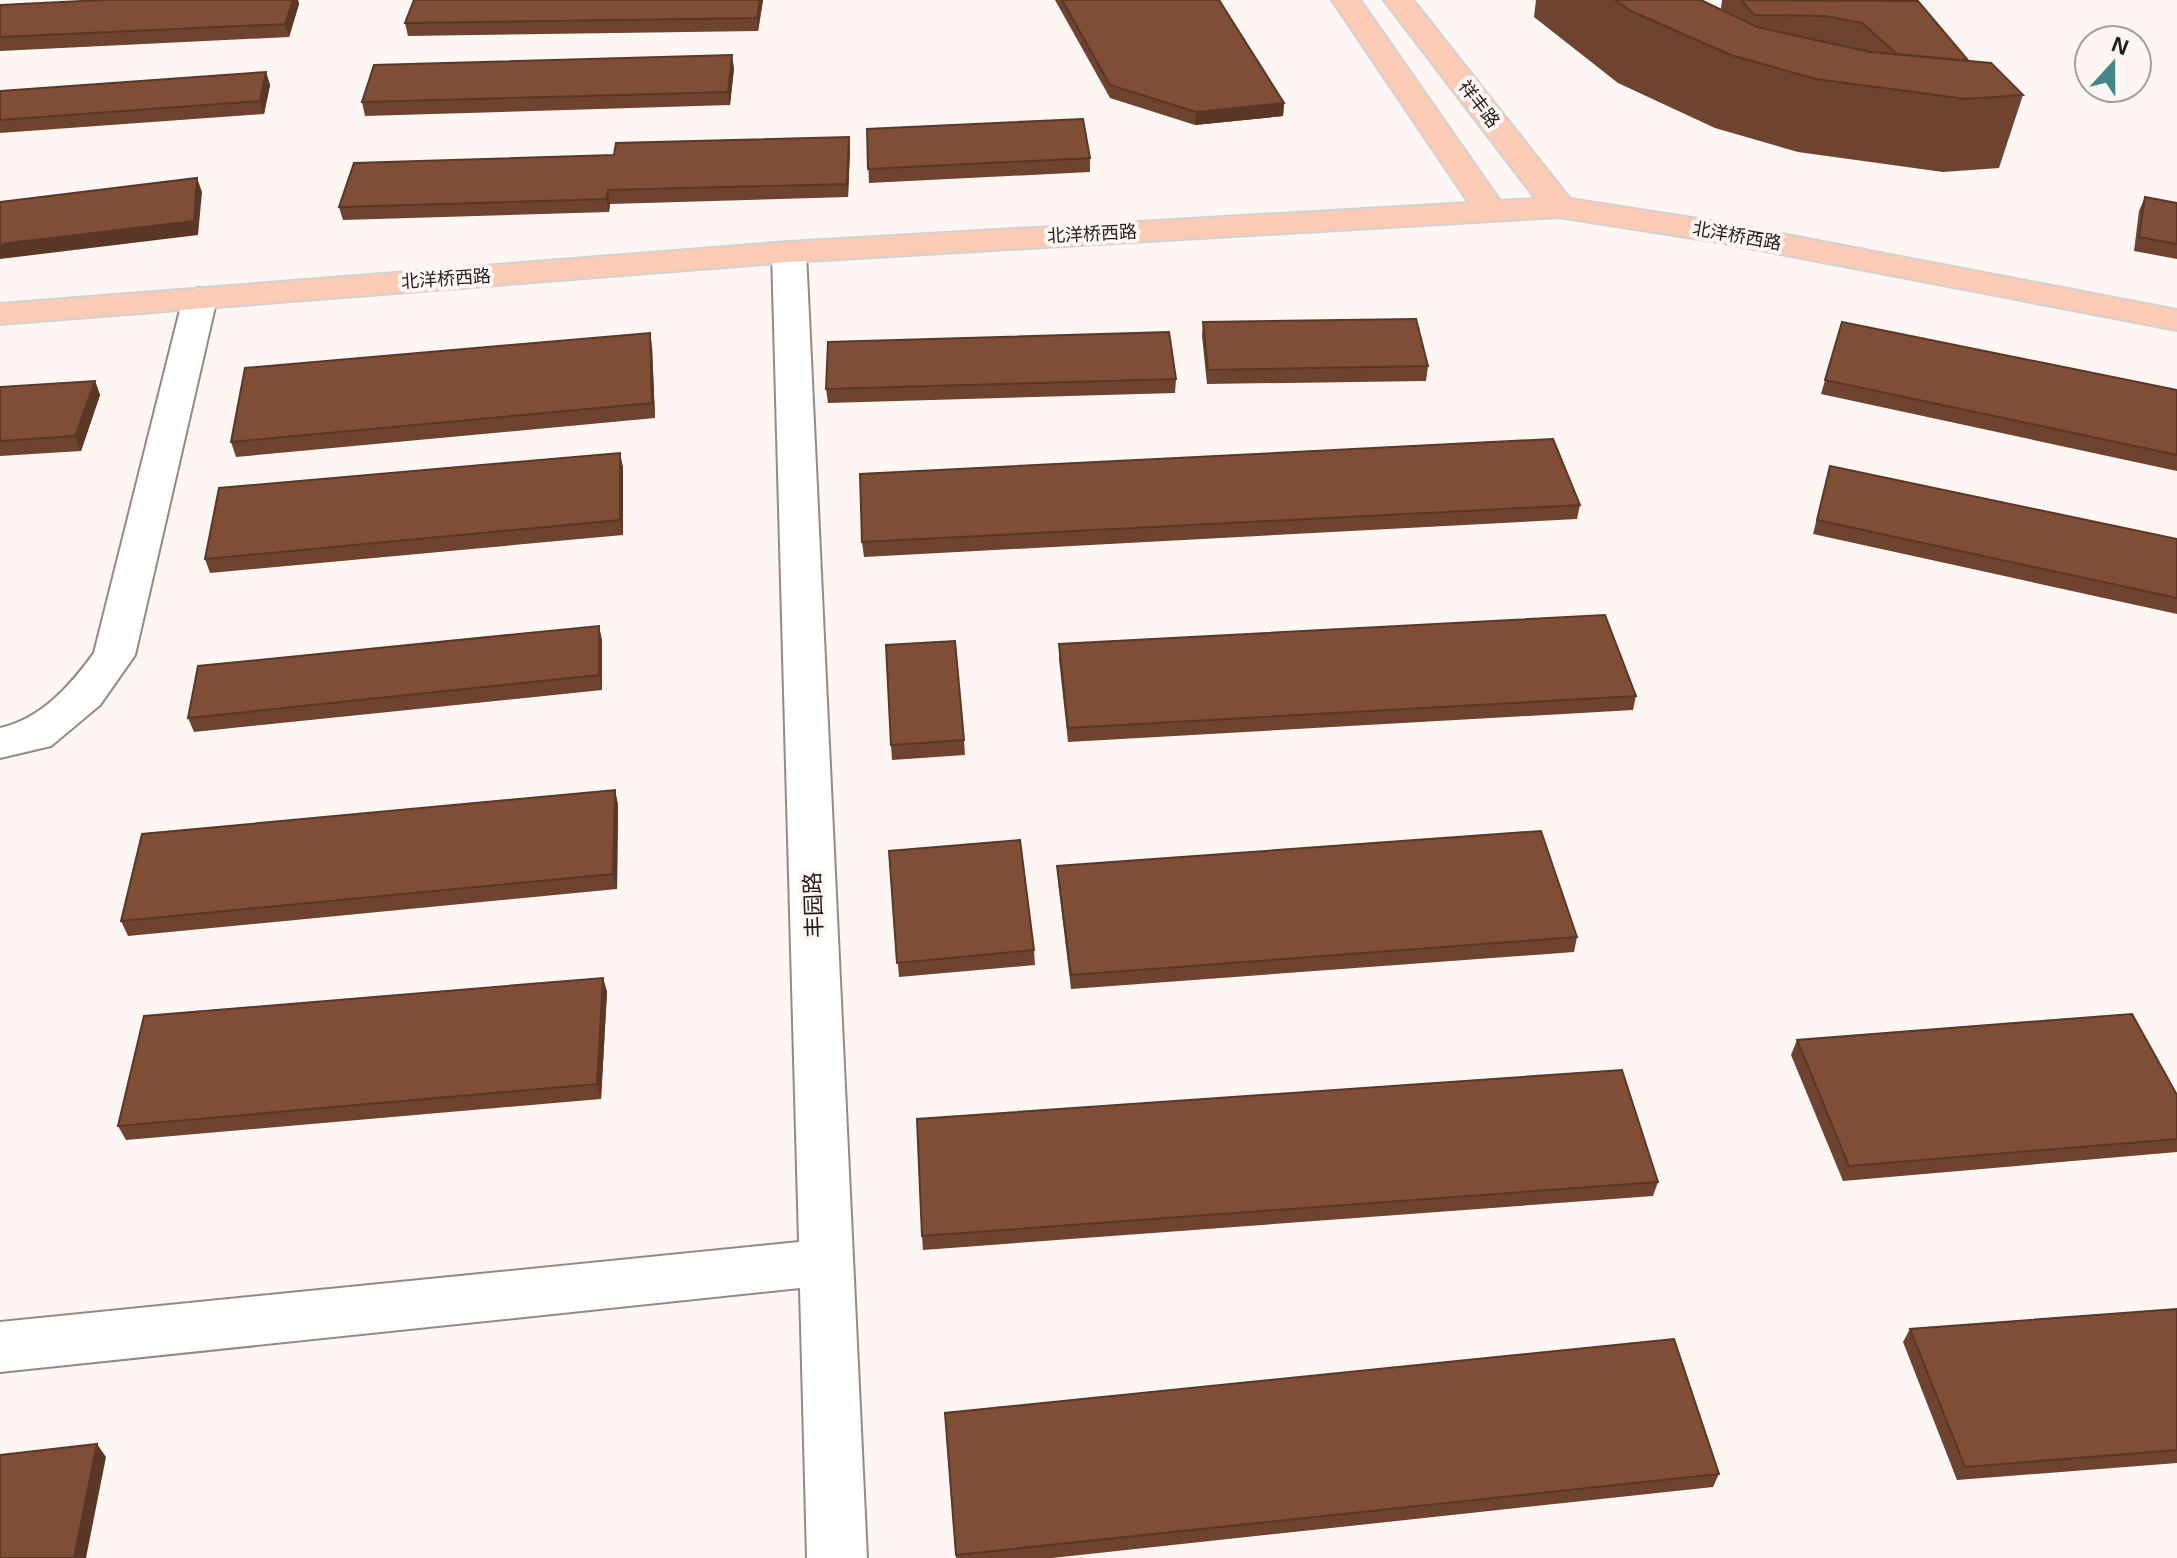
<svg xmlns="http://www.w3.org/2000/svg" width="2177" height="1558" font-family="Helvetica,'Noto Sans SC',sans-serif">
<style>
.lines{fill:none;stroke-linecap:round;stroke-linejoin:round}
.minor-casing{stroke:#948a85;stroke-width:4}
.major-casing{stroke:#d2d2d1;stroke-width:4}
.minor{fill:#fff;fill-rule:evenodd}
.major{fill:#fccbb6;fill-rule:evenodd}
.wall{fill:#6e432f}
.shaded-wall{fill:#5a3726}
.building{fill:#804e37;stroke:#5a3726;stroke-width:2}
.labels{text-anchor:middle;stroke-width:8;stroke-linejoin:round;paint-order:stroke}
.far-street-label{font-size:18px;fill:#201c1a;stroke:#fdf6f3}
.street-label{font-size:22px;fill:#201c1a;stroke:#fdf6f3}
</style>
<rect width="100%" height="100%" fill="#fdf6f3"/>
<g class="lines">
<defs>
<g id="minor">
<polygon points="789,242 801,245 806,252 867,1558 807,1558 800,1288 0,1372 0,1322 799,1242 772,252 777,245"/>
<path d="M200,288L212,291L217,298L135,655L100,705L51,746L0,758V728C41,719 70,686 94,653L183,298L188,291Z"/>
</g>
<polygon id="major" points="1332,0 1360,0 1500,201 1536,199 1384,0 1413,0 1570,199 1724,223 2177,310 2177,330 1724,243 1559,217 789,262 0,324 0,304 789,242 1469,203"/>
</defs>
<use href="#minor" class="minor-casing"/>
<use href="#major" class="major-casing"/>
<use href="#minor" class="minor"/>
<use href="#major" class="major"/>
</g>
<g class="wall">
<polygon points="103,0 298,0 299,4 289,37 0,51 0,5"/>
<polygon points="763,0 758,31 408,36 405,23"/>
<polygon points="1055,0 1219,0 1284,103 1283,116 1195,125 1110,98"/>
<polygon points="1536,0 1701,0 1722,10 1721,8 1722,0 1915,0 1967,59 1967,61 2023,95 1999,168 1943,172 1798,152 1715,128 1618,83 1534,17"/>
<polygon points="734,68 730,105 365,116 362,102"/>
<polygon points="266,72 270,85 264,114 0,133 0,91"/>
<polygon points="867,129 1090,158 1090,172 869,183"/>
<polygon points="849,137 850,150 848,197 610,204 609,212 343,220 339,207 614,155"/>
<polygon points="2145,197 2177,203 2177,259 2134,251 2139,211"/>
<polygon points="1203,322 1428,366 1426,381 1207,384 1202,336"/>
<polygon points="1842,322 2177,390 2177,471 1821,394"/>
<polygon points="652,347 655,418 236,457 231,442"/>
<polygon points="1176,379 1175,393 828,403 826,389"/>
<polygon points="95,381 100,395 81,451 0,456 0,387"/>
<polygon points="1830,466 2177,539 2177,614 1813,534"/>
<polygon points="623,467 623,535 210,573 205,559"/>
<polygon points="1580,505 1577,519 864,557 862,542"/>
<polygon points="599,626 602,641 602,690 194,732 188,718"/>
<polygon points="1059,644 1636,696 1633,710 1068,742 1059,659"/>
<polygon points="964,740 965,755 892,760 891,745"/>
<polygon points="615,790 618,805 617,889 128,936 121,921"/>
<polygon points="889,851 1034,950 1035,965 899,977"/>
<polygon points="1057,866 1577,937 1574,952 1071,989 1058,881"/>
<polygon points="603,978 607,992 601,1099 126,1140 118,1126"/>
<polygon points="1797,1040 2177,1095 2177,1152 1843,1181 1791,1055"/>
<polygon points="1658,1182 1653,1196 923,1250 922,1236"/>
<polygon points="2177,1309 2177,1463 1957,1480 1903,1342 1910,1329"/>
<polygon points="945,1413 1719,1474 1713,1487 1052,1558 956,1558"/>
</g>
<g class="shaded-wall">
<polygon points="293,0 298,0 299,4 289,37 285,24"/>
<polygon points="760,0 763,0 758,31 757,18"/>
<polygon points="732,55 734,68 730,105 728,92"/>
<polygon points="266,72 270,85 264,114 260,101"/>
<polygon points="1284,103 1283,116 1195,125 1196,112"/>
<polygon points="849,137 850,150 848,197 847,184"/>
<polygon points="197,178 202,192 198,235 0,259 0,244"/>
<polygon points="608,190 610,204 609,212 606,199"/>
<polygon points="650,333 652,347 655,418 652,403"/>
<polygon points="95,381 100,395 81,451 75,436"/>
<polygon points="620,453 623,467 623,535 620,520"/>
<polygon points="599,626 602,641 602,690 599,675"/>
<polygon points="615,790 618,805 617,889 613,874"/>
<polygon points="603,978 607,992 601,1099 597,1084"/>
<polygon points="97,1444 106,1457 86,1558 74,1558"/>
</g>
<g class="building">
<polygon points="103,0 293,0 285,24 0,37 0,5"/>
<polygon points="414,0 760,0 757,18 405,23"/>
<polygon points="1062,0 1219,0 1284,103 1196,112 1110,85"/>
<polygon points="1615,0 1701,0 1757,27 1870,52 1991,63 2023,95 1966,99 1816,79 1731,55 1631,11"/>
<polygon points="1741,0 1918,1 1967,59 1961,60 1897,54 1862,23 1825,16 1754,15"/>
<polygon points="732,55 728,92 362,102 374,65"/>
<polygon points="266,72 260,101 0,120 0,91"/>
<polygon points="1083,119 1090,158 868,169 867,129"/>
<polygon points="849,137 847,184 608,190 606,199 339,207 354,163 614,155 616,143"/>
<polygon points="197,178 194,221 0,244 0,202"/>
<polygon points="2145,197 2177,203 2177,244 2139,237"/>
<polygon points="1416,319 1428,366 1208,370 1203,322"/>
<polygon points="1842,322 2177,390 2177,455 1825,380"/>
<polygon points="1169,332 1176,379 826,389 828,342"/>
<polygon points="650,333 652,403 231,442 245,368"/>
<polygon points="95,381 75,436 0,441 0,387"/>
<polygon points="1553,439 1580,505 862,542 860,474"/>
<polygon points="620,453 620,520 205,559 219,488"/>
<polygon points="1830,466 2177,539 2177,598 1817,520"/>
<polygon points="1605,615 1636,696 1068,728 1059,644"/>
<polygon points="599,626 599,675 188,718 198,666"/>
<polygon points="955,641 964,740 891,745 886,645"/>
<polygon points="615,790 613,874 121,921 142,834"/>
<polygon points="1541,831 1577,937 1071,975 1057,866"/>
<polygon points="1020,840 1034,950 897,963 889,851"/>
<polygon points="603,978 597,1084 118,1126 144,1016"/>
<polygon points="2132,1014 2177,1095 2177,1139 1849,1166 1797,1040"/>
<polygon points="1622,1070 1658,1182 922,1236 917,1119"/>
<polygon points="2177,1309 2177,1450 1965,1467 1910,1329"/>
<polygon points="1674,1339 1719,1474 956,1555 945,1413"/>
<polygon points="97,1444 74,1558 0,1558 0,1455"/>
</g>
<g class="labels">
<g class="far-street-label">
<text transform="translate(1479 104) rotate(52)" y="6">祥丰路</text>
<text transform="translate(1092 234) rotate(-3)" y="6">北洋桥西路</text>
<text transform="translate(1737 236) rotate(10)" y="6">北洋桥西路</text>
<text transform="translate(446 279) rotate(-4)" y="6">北洋桥西路</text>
</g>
<g class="street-label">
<text transform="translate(813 905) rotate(-92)" y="8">丰园路</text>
</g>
</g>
<g transform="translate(2113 64) rotate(21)"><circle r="38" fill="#fdf6f3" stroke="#a59f9c" stroke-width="2"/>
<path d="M0-6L14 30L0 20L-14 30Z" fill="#418988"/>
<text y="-12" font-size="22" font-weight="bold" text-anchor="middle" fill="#201c1a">N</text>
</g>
</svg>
